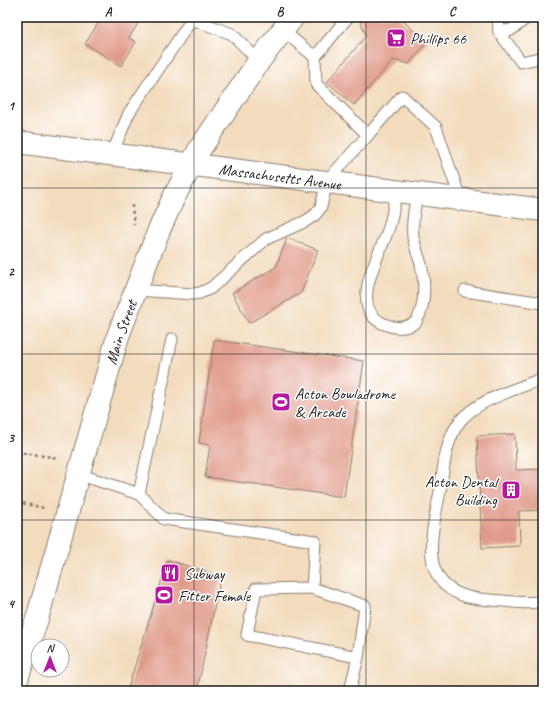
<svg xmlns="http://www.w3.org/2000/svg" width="560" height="708" font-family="Caveat,sans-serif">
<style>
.building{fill:#e09a89}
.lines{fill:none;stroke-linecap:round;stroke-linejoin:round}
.lane-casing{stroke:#887c6d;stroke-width:13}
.secondary-casing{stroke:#887c6d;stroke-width:24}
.path{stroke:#887c6d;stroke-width:2.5;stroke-dasharray:3 3;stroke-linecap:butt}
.lane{stroke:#fff;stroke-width:11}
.secondary{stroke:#fff;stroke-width:22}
.grid{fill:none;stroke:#1c1c1c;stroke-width:1;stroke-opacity:0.55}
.labels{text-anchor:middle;stroke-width:3;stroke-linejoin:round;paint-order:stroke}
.poi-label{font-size:16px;fill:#1c1c1c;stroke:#fff;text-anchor:start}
.street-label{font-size:16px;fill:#1c1c1c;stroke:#fff}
.neatline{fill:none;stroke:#1c1c1c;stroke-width:1.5}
.grid-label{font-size:13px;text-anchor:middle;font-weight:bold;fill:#1c1c1c}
</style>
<rect width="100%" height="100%" fill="#fff"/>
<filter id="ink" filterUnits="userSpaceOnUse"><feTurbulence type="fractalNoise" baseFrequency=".025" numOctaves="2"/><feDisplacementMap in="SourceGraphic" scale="8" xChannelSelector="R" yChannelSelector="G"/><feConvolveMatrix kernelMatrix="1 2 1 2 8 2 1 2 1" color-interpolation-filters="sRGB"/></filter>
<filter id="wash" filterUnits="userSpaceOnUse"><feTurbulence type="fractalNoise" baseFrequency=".012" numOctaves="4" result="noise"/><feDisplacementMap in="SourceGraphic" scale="16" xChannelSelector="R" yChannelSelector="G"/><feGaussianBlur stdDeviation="0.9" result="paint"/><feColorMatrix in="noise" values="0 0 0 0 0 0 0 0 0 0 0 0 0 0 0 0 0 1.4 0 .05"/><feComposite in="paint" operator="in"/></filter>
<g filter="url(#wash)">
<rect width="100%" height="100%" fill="#f3dcbe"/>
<g id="blocks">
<g class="building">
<polygon points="102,17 142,17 129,38 136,42 121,66 85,44"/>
<polygon points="359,17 398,17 427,42 409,64 393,60 354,105 327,82 366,36"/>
<polygon points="287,238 318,250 301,293 249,323 232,293 276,267"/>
<polygon points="214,340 364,361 344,497 205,477 210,445 199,443"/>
<polygon points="515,434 516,470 543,469 543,510 519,511 520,546 482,548 477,436"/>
<polygon points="168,560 221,576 197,691 127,691"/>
</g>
</g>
</g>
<g filter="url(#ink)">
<use href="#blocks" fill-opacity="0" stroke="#887c6d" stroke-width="1"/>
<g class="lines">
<defs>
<g id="lane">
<polyline points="189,17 192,19 232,34 259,61"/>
<polyline points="498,17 499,32 521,62 543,57"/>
<polyline points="499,32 511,30 528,17"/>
<polyline points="315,57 348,17"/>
<polyline points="368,135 402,96 436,127 460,198"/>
<polyline points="112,154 129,113 192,19"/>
<path d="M396,191C394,203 393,215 389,227C381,254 344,311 387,325C396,329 408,328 416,322C426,305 425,283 421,264C418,255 415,246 413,237C411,222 415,207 417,193"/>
<polyline points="136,290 193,294 200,293 211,288 266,239 306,221 315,215 321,207 327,181 368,135 316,84 315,57 282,30"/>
<polyline points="465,291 543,303"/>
<path d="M543,378C517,390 479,398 460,421C445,441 444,467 440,491C434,526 416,579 462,595C471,599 481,599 491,600C508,601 526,605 543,601"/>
<polyline points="78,474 139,494 172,339"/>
<polyline points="139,494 164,519 315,541 312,588 256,589 247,635 358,657 365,606 312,588"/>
<polyline points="350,691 358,657"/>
</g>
<g id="secondary">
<path id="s1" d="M17,142L543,210"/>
<path id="s2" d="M17,679L37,619L118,336L159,230L174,197L199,150L259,61L293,17"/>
</g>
</defs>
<use href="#lane" class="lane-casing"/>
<use href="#secondary" class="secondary-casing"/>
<g class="path">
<polyline points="538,83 543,79"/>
<polyline points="132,205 134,225"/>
<polyline points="17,452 58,458"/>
<polyline points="17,502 44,508"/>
</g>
<use href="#lane" class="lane"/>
<use href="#secondary" class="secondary"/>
</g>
</g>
<path class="grid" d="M194,17V691M366,17V691M17,188H543M17,354H543M17,520H543"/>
<defs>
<symbol id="supermarket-square" viewBox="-11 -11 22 22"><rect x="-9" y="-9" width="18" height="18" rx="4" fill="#b5179e" stroke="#fff"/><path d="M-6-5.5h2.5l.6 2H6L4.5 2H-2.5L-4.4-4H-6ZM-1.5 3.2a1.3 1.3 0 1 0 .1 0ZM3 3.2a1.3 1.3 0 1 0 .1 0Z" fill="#fff"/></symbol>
<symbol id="stadium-square" viewBox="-11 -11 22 22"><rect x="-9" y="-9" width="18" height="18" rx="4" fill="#b5179e" stroke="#fff"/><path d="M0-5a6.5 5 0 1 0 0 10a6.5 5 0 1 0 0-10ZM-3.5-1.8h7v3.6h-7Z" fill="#fff"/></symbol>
<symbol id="building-square" viewBox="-11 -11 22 22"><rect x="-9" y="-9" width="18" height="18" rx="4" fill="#b5179e" stroke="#fff"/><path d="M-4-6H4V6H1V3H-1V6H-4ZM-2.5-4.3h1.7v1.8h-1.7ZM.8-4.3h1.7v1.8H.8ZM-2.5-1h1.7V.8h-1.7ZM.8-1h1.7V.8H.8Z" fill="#fff"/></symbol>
<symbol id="restaurant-square" viewBox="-11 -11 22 22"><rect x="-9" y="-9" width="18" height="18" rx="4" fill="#b5179e" stroke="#fff"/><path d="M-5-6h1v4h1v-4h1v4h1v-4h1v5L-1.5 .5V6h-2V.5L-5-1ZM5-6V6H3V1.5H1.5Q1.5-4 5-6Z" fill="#fff"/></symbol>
</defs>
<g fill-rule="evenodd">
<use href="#supermarket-square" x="385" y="27" width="22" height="22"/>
<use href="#stadium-square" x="270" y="391" width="22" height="22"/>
<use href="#building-square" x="500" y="479" width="22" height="22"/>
<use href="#restaurant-square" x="159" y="562" width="22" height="22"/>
<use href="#stadium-square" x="153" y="584" width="22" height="22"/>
</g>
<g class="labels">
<g class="poi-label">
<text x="410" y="44">Phillips 66</text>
<text x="295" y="399">Acton Bowladrome<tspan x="295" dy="18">&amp; Arcade</tspan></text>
<text x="497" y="487" text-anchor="end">Acton Dental<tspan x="497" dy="18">Building</tspan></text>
<text x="184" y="579">Subway</text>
<text x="178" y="601">Fitter Female</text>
</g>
<g class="street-label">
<text dy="6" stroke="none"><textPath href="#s1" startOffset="265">Massachusetts Avenue</textPath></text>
<text dy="6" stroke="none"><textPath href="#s2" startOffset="362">Main Street</textPath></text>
</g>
</g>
<rect width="560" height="708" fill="none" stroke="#fff" stroke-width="44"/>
<g transform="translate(50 658)"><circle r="19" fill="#ffffff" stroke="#a4a4a4"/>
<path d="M0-3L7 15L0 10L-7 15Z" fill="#b5179e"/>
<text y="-6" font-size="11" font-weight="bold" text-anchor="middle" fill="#1c1c1c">N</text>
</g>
<rect x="22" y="22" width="516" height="664" class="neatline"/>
<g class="grid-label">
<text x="108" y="16">A</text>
<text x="280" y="16">B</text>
<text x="452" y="16">C</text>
<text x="11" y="110">1</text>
<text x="11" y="276">2</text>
<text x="11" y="442">3</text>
<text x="11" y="608">4</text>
</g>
</svg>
